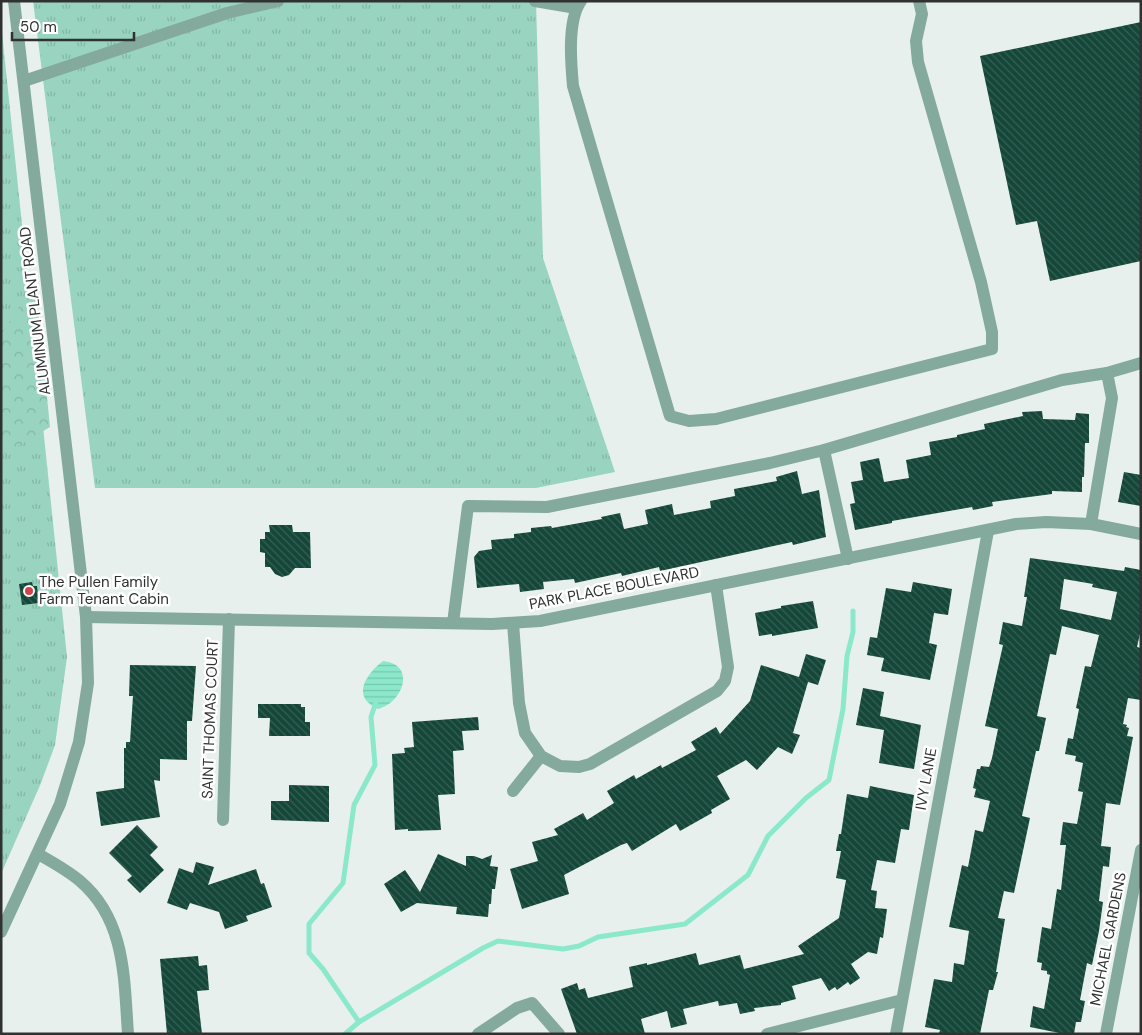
<svg xmlns="http://www.w3.org/2000/svg" width="1142" height="1035" font-family="'DM Sans',sans-serif">
<style>
.grass{fill:url(#grass-tufts)}
.forest{fill:url(#forest-crowns)}
.water{fill:url(#water-rules)}
.lines{fill:none;stroke-linecap:round;stroke-linejoin:round}
.stream{stroke:#8be8cb;stroke-width:5}
.building{fill:url(#building-back-hatch);fill-rule:evenodd}
.minor{stroke:#84a99d;stroke-width:12}
.poi-dot{fill:#d3434b;stroke:#fff;stroke-width:2}
.labels{text-anchor:middle;stroke-width:5;stroke-linejoin:round;paint-order:stroke}
.street-label{font-size:15px;fill:#2f3231;stroke:#fff}
.poi-label{font-size:15px;fill:#2f3231;stroke:#fff;text-anchor:start}
</style>
<defs>
<pattern id="grass-tufts" width="24" height="20" patternUnits="userSpaceOnUse" patternTransform="scale(1.25)"><rect width="24" height="20" fill="#98d4c0"/><path d="M3 7l-1-3M5 7V3M7 7l1-3M15 17l-1-3M17 17v-4M19 17l1-3" fill="none" stroke="#83b6a5"/></pattern>
<pattern id="forest-crowns" width="20" height="18" patternUnits="userSpaceOnUse" patternTransform="scale(1.25)"><rect width="20" height="18" fill="#98d4c0"/><path d="M2 6a3 3 0 1 1 6 0M12 15a3 3 0 1 1 6 0" fill="none" stroke="#83b6a5"/></pattern>
<pattern id="water-rules" width="6" height="5" patternUnits="userSpaceOnUse" patternTransform="scale(1.25)"><rect width="6" height="5" fill="#8be8cb"/><path d="M0 2.5h6" fill="none" stroke="#78c7af"/></pattern>
<pattern id="building-back-hatch" width="6" height="6" patternUnits="userSpaceOnUse" patternTransform="scale(1.25)"><rect width="6" height="6" fill="#144739"/><path d="M-1 5l2 2M0 0l6 6M5-1l2 2" fill="none" stroke="#376054"/></pattern>
</defs>
<rect width="100%" height="100%" fill="#e7f0ec"/>
<g class="grass">
<polygon points="33,1 536,1 543,258 615,472 536,488 95,488"/>
<polygon points="1,23 67,657 55,745 41,783 1,874"/>
</g>
<path class="forest" d="M36,288L50,427L1,456L2,333C13,319 22,297 36,288Z"/>
<path class="water" d="M383,661C416,664 404,702 378,709C351,697 365,675 383,661Z"/>
<g class="lines">
<g class="stream">
<polyline points="359,1022 323,969 309,953 309,924 343,883 354,805 375,765 371,717 376,702"/>
<polyline points="345,1034 359,1022 483,948 498,941 563,949 579,946 598,937 685,924 748,875 768,836 806,798 829,780 843,709 847,656 853,632 853,611"/>
</g>
</g>
<g class="building">
<polygon points="1141,22 1141,261 1050,281 1037,221 1016,225 980,56"/>
<polygon points="1042,411 1043,419 1075,420 1076,413 1089,414 1089,443 1085,443 1084,477 1082,477 1082,492 1052,491 1052,494 992,502 993,506 973,510 972,507 892,521 892,523 855,530 850,504 855,503 851,482 863,480 860,462 879,458 884,482 909,478 906,460 931,455 929,442 957,437 957,435 985,429 984,424 1023,416 1022,412"/>
<polygon points="797,471 802,494 819,490 826,537 793,545 792,542 660,571 659,567 622,576 621,573 575,583 574,579 543,582 544,589 520,592 519,584 477,588 474,557 479,551 492,549 491,540 514,538 514,534 531,532 531,528 551,526 552,528 602,519 601,517 620,513 624,529 648,524 645,510 672,504 674,515 711,508 710,501 735,496 734,489 777,481 776,477"/>
<polygon points="1124,472 1141,475 1141,506 1118,502"/>
<polygon points="269,525 292,525 293,532 310,532 311,568 295,568 289,575 282,577 275,574 270,567 265,567 265,553 260,552 260,539 265,539 265,532 270,532"/>
<path d="M1030,558L1124,571L1125,567L1141,570V629L1137,647L1141,648V700L1128,698L1123,724L1127,725L1126,727L1129,728L1127,736L1133,737L1120,805L1106,803L1101,846L1111,847L1109,867L1103,866L1099,901L1103,902L1099,931L1092,965L1087,963L1080,1000L1085,1001L1081,1022H1076L1074,1034H1064L1030,1027L1033,1006L1044,1009L1050,975L1047,974V971L1041,970L1042,963L1037,962L1042,927L1051,929L1057,889L1061,890L1066,845H1060L1063,822L1077,824L1083,792L1078,791L1083,763L1075,761L1076,756L1065,754L1068,738L1073,739L1079,709L1076,708L1085,666L1091,667L1099,635L1062,626L1056,655L1050,654L1037,716L1046,718L1039,751H1036L1022,816L1030,818L1014,893L1004,891L998,918L1005,919L996,972H998L993,990H989L980,1034H939L940,1030L925,1027L934,979L952,982L954,963L964,965L969,931L949,927L962,865L968,867L975,830L983,832L990,801L974,797L976,789L973,788L977,769H980L981,766L989,767L992,758L998,729L985,726L1003,645L999,644L1003,622L1022,626L1027,597H1024ZM1064,579L1093,584L1092,587L1117,592L1111,620L1060,609Z"/>
<polygon points="32,582 33,586 37,586 39,603 22,605 19,584"/>
<polygon points="913,582 952,589 948,615 934,613 929,643 937,645 930,680 881,671 884,658 867,655 870,637 877,638 886,588 911,592"/>
<polygon points="813,601 818,628 772,636 772,634 759,636 755,613 781,608 781,606"/>
<polygon points="806,654 826,660 818,685 808,682 793,733 800,735 792,754 778,747 757,770 746,760 717,776 730,799 711,810 712,813 680,831 676,824 632,851 627,843 621,845 564,875 569,894 522,909 510,869 538,861 532,842 558,835 554,829 583,813 587,820 614,803 607,791 634,775 636,779 661,765 662,768 696,750 691,742 716,727 720,734 750,701 761,665 799,677"/>
<polygon points="130,665 196,666 192,721 187,721 187,760 160,759 160,781 154,780 160,817 101,826 96,792 124,788 124,748 126,748 126,742 130,742 133,696 129,696"/>
<polygon points="863,688 884,692 880,716 921,725 914,769 879,763 884,730 856,725"/>
<polygon points="258,704 301,704 301,707 305,707 305,722 310,722 310,736 269,736 270,718 258,718"/>
<polygon points="478,717 479,730 462,731 464,750 453,751 455,794 438,795 441,830 408,831 408,829 395,830 392,754 405,753 404,748 414,747 412,722"/>
<polygon points="289,785 329,786 329,822 271,820 271,801 289,801"/>
<polygon points="870,786 914,795 909,830 901,829 895,863 877,860 871,890 877,891 875,908 887,909 883,938 880,937 877,954 868,952 851,964 860,978 850,985 848,982 837,990 835,987 829,991 821,978 792,986 796,999 781,1003 781,1005 754,1008 755,1011 740,1014 737,1003 719,1006 718,1001 683,1009 687,1024 671,1028 667,1011 641,1019 645,1034 577,1034 561,989 577,983 579,990 585,988 588,998 633,987 629,967 647,963 647,965 696,953 699,965 740,955 744,969 804,954 798,946 839,918 846,880 836,878 841,851 836,851 839,834 841,834 847,794 868,798"/>
<polygon points="137,825 158,847 150,855 164,870 140,893 127,880 132,876 109,853"/>
<polygon points="438,854 466,866 466,856 474,856 482,859 492,855 490,866 498,867 495,889 492,889 491,904 489,904 488,917 456,914 457,907 417,903 401,912 384,884 405,870 420,892"/>
<polygon points="196,862 214,867 208,885 256,869 261,884 264,883 272,907 246,916 248,921 225,929 219,912 190,903 187,910 167,903 179,868 193,873"/>
<polygon points="198,956 199,966 207,965 209,990 197,991 202,1034 167,1034 160,959"/>
</g>
<g class="lines">
<g class="minor">
<polyline points="535,1 576,8"/>
<path d="M581,1C567,20 571,64 573,86L670,416L689,421L716,419L992,349V332L981,282L918,62L916,41L922,14L919,1"/>
<polyline points="24,81 227,13 278,1"/>
<polyline points="1107,373 1141,363"/>
<polyline points="824,450 848,559"/>
<polyline points="86,617 492,624 540,621 1016,524 1046,522 1091,524 1141,534"/>
<polyline points="453,623 468,506 547,507 770,463 824,450 1062,380 1107,373 1112,398 1091,524"/>
<polyline points="513,623 519,703 525,733 541,756 560,766 579,767 590,764 717,691 725,681 728,667 716,585"/>
<polyline points="513,791 541,756"/>
<polyline points="223,820 229,619"/>
<path d="M38,854C52,862 67,870 80,881C126,920 124,979 128,1034"/>
<polyline points="1,932 60,804 79,742 88,683 86,617 14,1"/>
<polyline points="478,1034 517,1008 532,1003 559,1034"/>
<polyline points="767,1034 902,1000"/>
<polyline points="896,1034 988,531"/>
<polyline points="1106,1034 1141,850"/>
</g>
</g>
<circle class="poi-dot" cx="29" cy="591" r="5"/>
<g class="labels">
<g class="street-label">
<text transform="translate(35 311) rotate(-97)" y="5">ALUMINUM PLANT ROAD</text>
<text transform="translate(614 588) rotate(-11)" y="5">PARK PLACE BOULEVARD</text>
<text transform="translate(210 719) rotate(-88)" y="5">SAINT THOMAS COURT</text>
<text transform="translate(926 779) rotate(-80)" y="5">IVY LANE</text>
<text transform="translate(1108 939) rotate(-79)" y="5">MICHAEL GARDENS</text>
</g>
<g class="poi-label">
<text x="39" y="587">The Pullen Family<tspan x="39" dy="17">Farm Tenant Cabin</tspan></text>
</g>
</g>
<rect width="1142" height="1035" fill="none" stroke="#2f3231" stroke-width="5"/>
<path d="M12 32v8h122v-8" fill="none" stroke="#2f3231" stroke-width="2.5"/>
<text x="20" y="32" font-size="15" fill="#2f3231" stroke="#ffffff" stroke-width="4" paint-order="stroke">50 m</text>
</svg>
